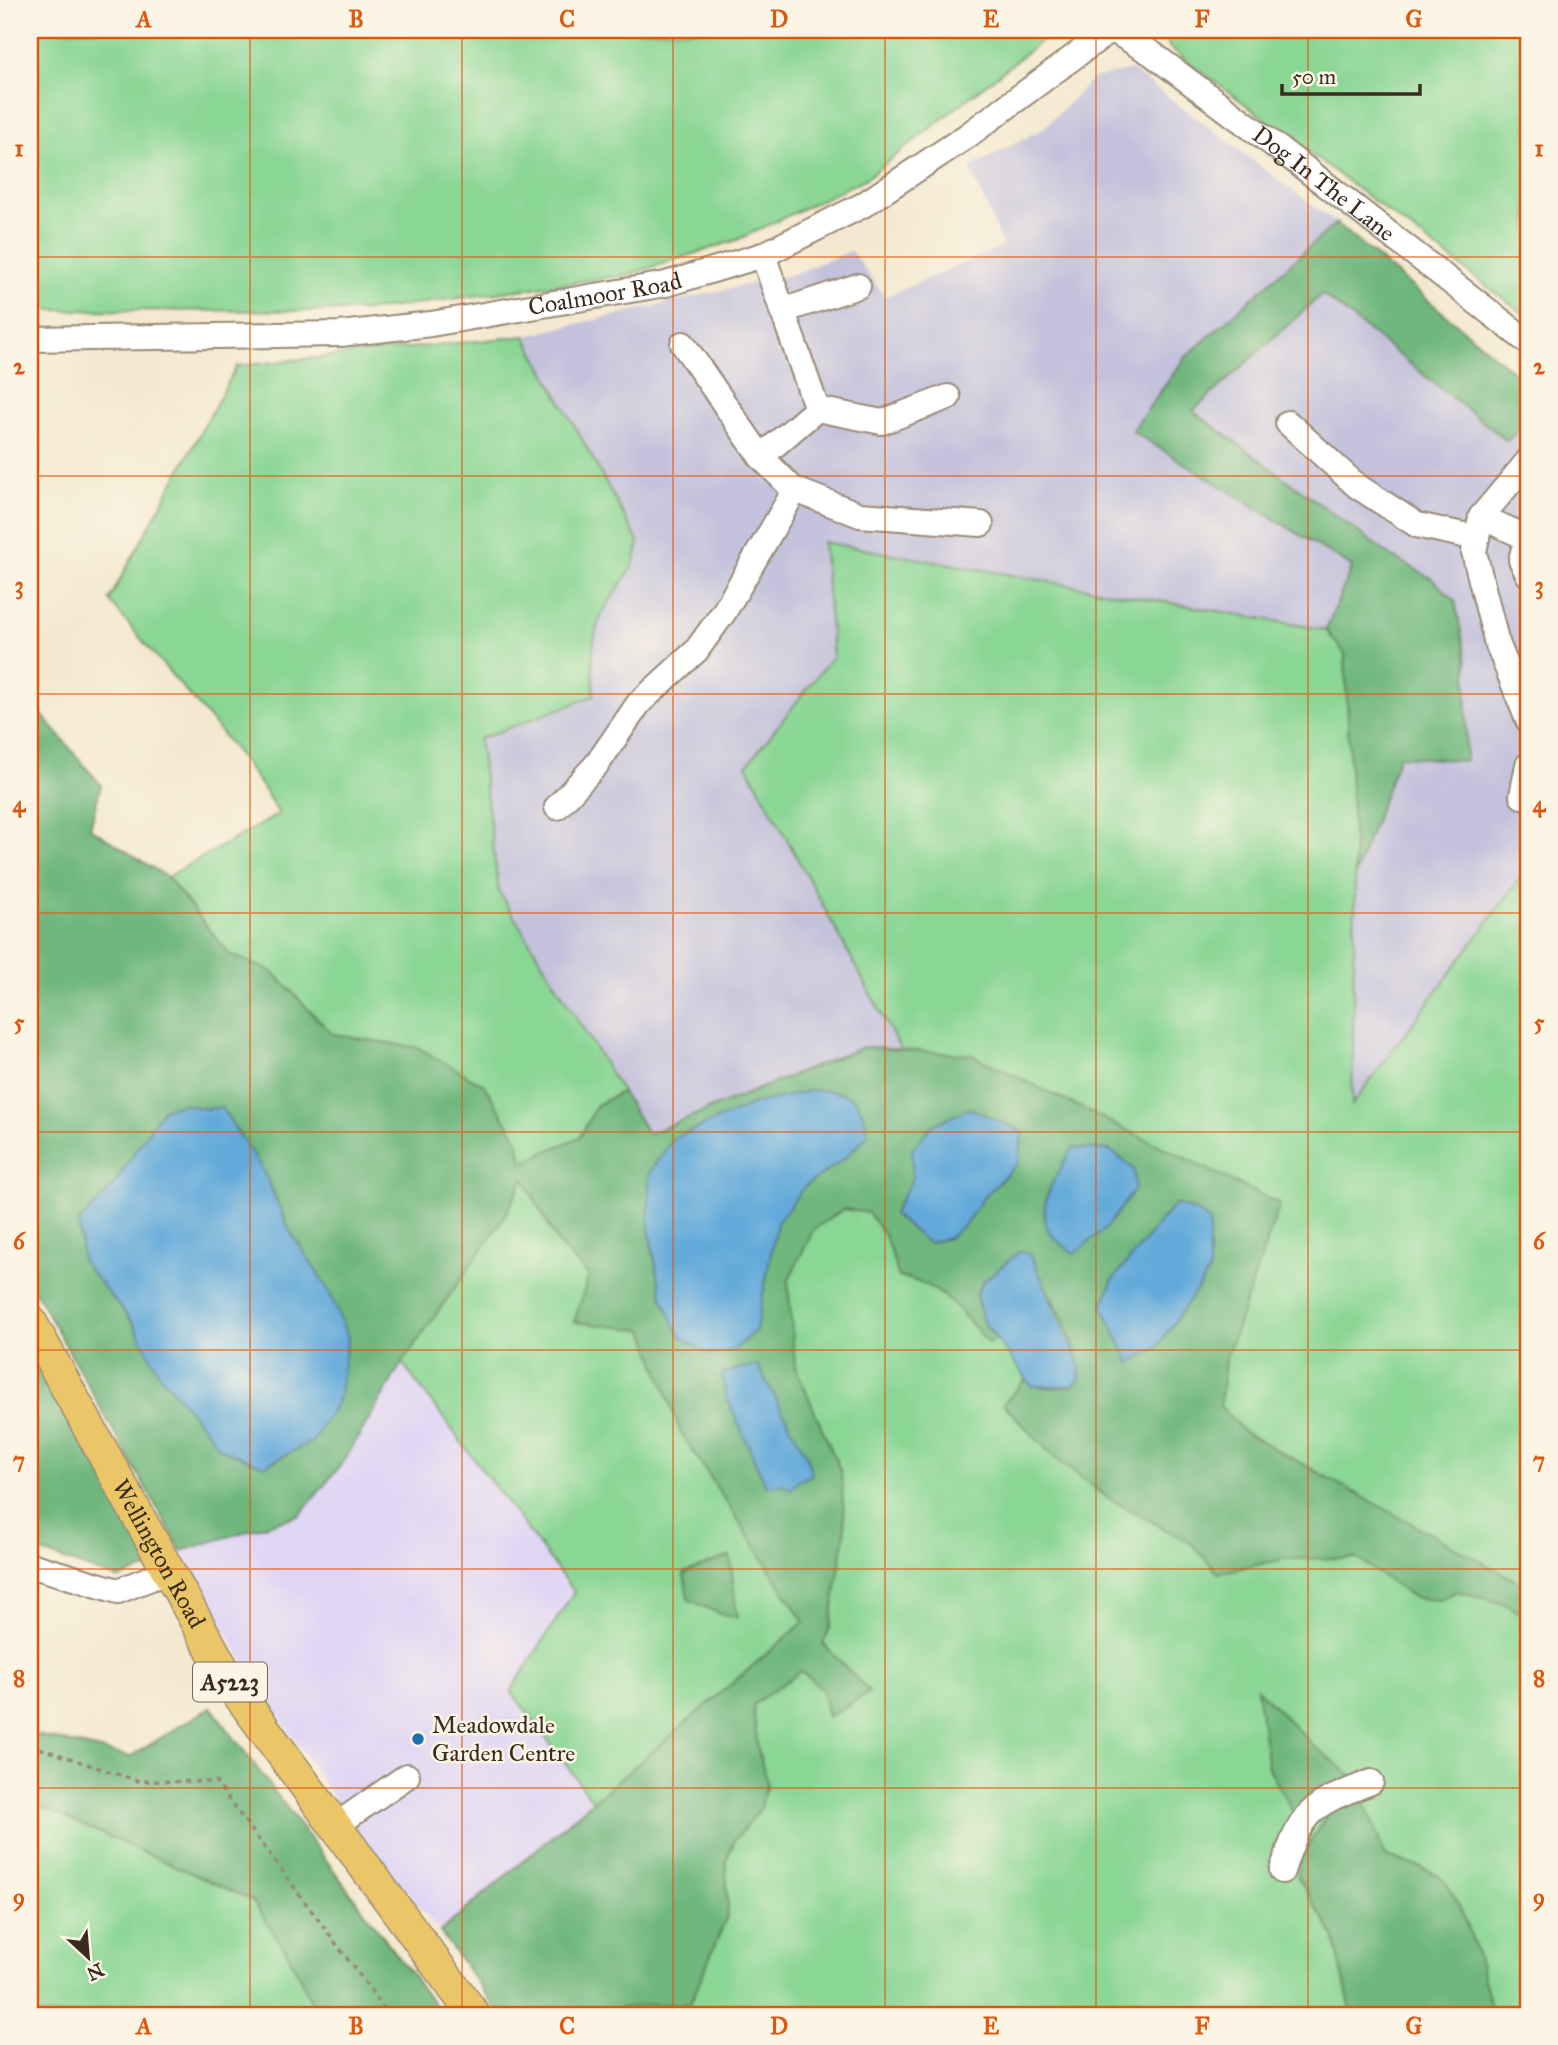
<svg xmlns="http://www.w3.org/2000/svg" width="1558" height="2045" font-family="'IM FELL Great Primer',serif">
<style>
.built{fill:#dfd5f5}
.industrial{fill:#c3c1db}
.green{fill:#8ad694;stroke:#628059;stroke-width:2}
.forest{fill:#6fb77e;stroke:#55704e;stroke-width:2}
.water{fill:#63aada;stroke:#4f6a7c;stroke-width:2}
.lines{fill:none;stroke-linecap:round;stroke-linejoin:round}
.minor-casing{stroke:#988a77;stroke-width:28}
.major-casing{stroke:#988a77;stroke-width:35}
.path{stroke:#988a77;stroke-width:3.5;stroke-dasharray:5 5;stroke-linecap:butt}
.minor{stroke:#fff;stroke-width:24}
.major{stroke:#ebc669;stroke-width:32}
.grid{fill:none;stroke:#df570d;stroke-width:2;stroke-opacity:0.55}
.poi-dot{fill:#1f6fb2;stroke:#fcf5e5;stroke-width:2.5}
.labels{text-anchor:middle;stroke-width:5;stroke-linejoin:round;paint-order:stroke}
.shield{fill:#fcf5e5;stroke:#75675a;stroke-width:2}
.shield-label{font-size:23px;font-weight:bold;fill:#3b2a1e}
.street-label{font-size:24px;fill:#3b2a1e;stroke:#fcf5e5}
.poi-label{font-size:24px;fill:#3b2a1e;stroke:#fcf5e5;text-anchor:start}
.neatline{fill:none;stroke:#df570d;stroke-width:2.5}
.grid-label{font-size:23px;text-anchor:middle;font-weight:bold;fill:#df570d}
</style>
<rect width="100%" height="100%" fill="#fcf5e5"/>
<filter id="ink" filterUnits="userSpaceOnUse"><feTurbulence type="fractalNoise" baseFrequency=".0143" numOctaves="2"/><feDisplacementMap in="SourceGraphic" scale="14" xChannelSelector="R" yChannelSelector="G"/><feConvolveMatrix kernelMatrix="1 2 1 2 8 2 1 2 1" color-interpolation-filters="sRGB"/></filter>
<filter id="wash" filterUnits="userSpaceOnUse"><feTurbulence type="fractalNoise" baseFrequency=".00686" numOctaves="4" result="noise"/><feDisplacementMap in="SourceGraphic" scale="28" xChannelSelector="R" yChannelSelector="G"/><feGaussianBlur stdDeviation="1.57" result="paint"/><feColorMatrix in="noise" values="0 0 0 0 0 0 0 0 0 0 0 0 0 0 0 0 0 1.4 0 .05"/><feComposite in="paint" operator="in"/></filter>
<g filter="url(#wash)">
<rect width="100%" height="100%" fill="#f4e9d0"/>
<polygon class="built" points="402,1363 574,1593 511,1692 593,1801 440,1932 344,1814 243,1661 181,1551 300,1515 344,1461"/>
<polygon class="industrial" points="1132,70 1336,223 1185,358 1132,431 1368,539 1192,411 1322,293 1507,441 1528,421 1528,868 1352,1106 1355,876 1345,654 823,542 833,656 747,765 902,1050 863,1047 647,1134 499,892 479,738 594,696 592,646 601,615 638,556 638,541 525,336 793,274 851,251 885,297 1003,246 970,168 1044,128 1093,78"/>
<g class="green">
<polygon points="30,30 1055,30 867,178 737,240 627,275 364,311 30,310"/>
<polygon points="1165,30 1528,30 1528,317 1169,47"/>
<path d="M525,336L638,541C639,570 614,589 602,614C589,640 593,668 594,696L479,739L499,892L622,1092L597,1105L580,1137L522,1163L418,1048L332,1034L273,972L229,954L167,877L279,814C233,736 165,672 109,600L237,366Z"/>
<polygon points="823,542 1326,630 1345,653 1355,875 1352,1105 1528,868 1528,2015 501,2015 440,1932 593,1801 511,1691 574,1592 402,1363 503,1219 524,1178 559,1245 643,1329 583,1160 863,1047 901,1050 747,765 833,656"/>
<polygon points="211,1707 442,2015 30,2015 30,1733 130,1757"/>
</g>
<g class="forest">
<polygon points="1336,223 1528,384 1528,421 1507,441 1322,294 1193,411 1391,556 1431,578 1455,600 1467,662 1466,761 1399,756 1355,875 1345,654 1326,630 1352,567 1132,431 1185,358"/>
<path d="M31,702L101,785L90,828L167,877L229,954L273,972L332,1034L418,1048L484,1085L518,1140L522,1162L580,1137L597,1105L622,1092L648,1134L863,1047L972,1055L1280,1204L1225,1361L1220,1406L1244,1432L1528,1587V1618L1505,1604L1457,1591L1440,1600L1415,1598L1356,1558L1284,1559L1218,1573L1191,1543L1108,1498L1054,1457L1003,1404L1026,1379L1032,1386C1048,1387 1067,1391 1080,1380C1079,1337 1046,1285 1020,1252L983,1282V1321L996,1339L989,1344C961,1313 943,1283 899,1277L885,1236L868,1213L844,1209L814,1229L788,1281L795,1366L841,1472L845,1532L830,1628L823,1644L870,1692L828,1717L822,1689L801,1671L753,1705L758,1749L767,1783L761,1808L735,1840L726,1861L728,1914L690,2004H655L621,2008L619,2015H501L440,1932L804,1622L680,1431L644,1330L574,1322L589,1276L559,1245L524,1179L503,1219L402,1363L344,1461L300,1515L181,1551L30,1282Z"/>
<polygon points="30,1344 152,1567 118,1579 30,1548"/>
<polygon points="730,1556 737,1617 720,1614 688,1599 684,1573"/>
<polygon points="1257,1689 1313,1745 1354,1778 1296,1818 1268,1767"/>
<polygon points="211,1707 442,2015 318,2015 288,1954 252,1900 30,1802 30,1734 130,1757"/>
<path d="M1362,1795L1385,1856C1401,1862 1423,1866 1437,1875C1464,1892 1486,1984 1493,2015H1352L1334,1936L1297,1876L1299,1860L1329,1812Z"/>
</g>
<g class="water">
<path d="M814,1090C852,1092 861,1097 868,1135L844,1159L804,1187L777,1223L756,1330L734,1350L708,1354L680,1336L662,1297L649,1230V1173L674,1138L756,1103Z"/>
<polygon points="183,1104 208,1109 221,1107 263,1170 290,1231 328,1289 348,1337 338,1401 313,1441 264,1466 221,1449 160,1375 133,1323 82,1261 79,1222 112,1187 163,1109"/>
<polygon points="970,1108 1023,1132 1018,1163 983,1198 966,1223 949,1238 928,1243 893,1214 912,1179 912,1149 932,1125"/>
<path d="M1073,1148L1110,1150L1134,1169L1135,1189L1105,1229L1074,1254C1067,1248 1054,1240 1049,1231C1034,1205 1059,1171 1073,1148Z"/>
<polygon points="1175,1204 1196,1211 1209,1220 1209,1272 1156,1349 1130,1363 1102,1306 1113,1279"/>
<polygon points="1020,1251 1031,1255 1079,1363 1080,1380 1072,1386 1032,1386 983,1321 976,1295 983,1282"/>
<polygon points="758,1366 807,1457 812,1475 798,1481 791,1489 782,1484 766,1486 725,1393 722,1374 740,1368"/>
</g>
</g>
<g filter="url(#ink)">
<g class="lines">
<defs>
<g id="minor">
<path id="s1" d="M1113,30L1151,53L1302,166L1528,342"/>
<polyline points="782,311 858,286"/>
<path id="s2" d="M30,339L340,334L431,324L666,284L763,255L863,205L967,136L1110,30"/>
<polyline points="683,344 761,457 817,409 763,255"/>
<polyline points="817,409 882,422 948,397"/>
<polyline points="1288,423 1357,486 1417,525 1477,538"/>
<polyline points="761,457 793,489 860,515 981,524"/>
<polyline points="1528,461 1481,517 1474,552 1496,640 1528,720"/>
<polyline points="1481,517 1528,538"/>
<polyline points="1527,538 1521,560 1528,574"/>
<polyline points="1522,796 1528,765"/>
<polyline points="557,807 597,764 639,703 696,651 724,612 795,490"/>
<polyline points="30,1565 118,1591 166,1572"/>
<polyline points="335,1826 407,1776"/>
<path d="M1282,1871C1302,1808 1312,1805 1371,1782"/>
</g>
<g id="major">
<path id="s3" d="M30,1321L231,1684L474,2015"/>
</g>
</defs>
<use href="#minor" class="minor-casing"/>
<use href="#major" class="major-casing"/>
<polyline class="path" points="30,1745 138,1781 216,1782 389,2015"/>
<use href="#minor" class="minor"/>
<use href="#major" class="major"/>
</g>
</g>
<path class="grid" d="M250,30V2015M462,30V2015M673,30V2015M885,30V2015M1096,30V2015M1308,30V2015M30,257H1528M30,476H1528M30,694H1528M30,913H1528M30,1132H1528M30,1350H1528M30,1569H1528M30,1788H1528"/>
<circle class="poi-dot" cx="418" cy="1739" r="7"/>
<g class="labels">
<rect class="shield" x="193" y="1662.5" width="74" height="39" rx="5"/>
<g class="shield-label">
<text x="230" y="1690">A5223</text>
</g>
<g class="street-label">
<text dy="8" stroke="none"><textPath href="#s1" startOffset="261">Dog In The Lane</textPath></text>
<text dy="8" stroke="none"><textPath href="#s2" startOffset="578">Coalmoor Road</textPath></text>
<text dy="8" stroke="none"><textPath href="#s3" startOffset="266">Wellington Road</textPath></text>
</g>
<g class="poi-label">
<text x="432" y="1733">Meadowdale<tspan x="432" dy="28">Garden Centre</tspan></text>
</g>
</g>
<rect width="1558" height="2045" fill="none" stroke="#fcf5e5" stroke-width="77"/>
<g transform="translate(88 1957) rotate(154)" stroke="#fcf5e5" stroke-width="5" paint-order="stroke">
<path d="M0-5L12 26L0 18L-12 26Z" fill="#3b2a1e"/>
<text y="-10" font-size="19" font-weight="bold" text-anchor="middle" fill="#3b2a1e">N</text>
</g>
<path d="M1282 84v10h138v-10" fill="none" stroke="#3b2a1e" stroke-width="3.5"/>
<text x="1292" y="84" font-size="21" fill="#3b2a1e" stroke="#fcf5e5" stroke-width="5" paint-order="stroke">50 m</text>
<rect x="38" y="38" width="1482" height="1969" class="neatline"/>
<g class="grid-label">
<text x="144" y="27">A</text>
<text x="356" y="27">B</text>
<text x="567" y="27">C</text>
<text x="779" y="27">D</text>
<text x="991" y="27">E</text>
<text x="1202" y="27">F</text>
<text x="1414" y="27">G</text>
<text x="19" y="156">1</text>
<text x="1539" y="156">1</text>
<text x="19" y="374">2</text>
<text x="1539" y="374">2</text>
<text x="19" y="593">3</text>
<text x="1539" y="593">3</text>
<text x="19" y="812">4</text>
<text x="1539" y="812">4</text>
<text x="19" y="1030">5</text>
<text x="1539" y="1030">5</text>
<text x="19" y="1249">6</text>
<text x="1539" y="1249">6</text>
<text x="19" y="1468">7</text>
<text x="1539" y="1468">7</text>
<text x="19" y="1686">8</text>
<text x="1539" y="1686">8</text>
<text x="19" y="1905">9</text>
<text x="1539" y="1905">9</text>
<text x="144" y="2034">A</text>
<text x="356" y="2034">B</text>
<text x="567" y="2034">C</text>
<text x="779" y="2034">D</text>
<text x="991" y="2034">E</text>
<text x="1202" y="2034">F</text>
<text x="1414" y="2034">G</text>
</g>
</svg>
